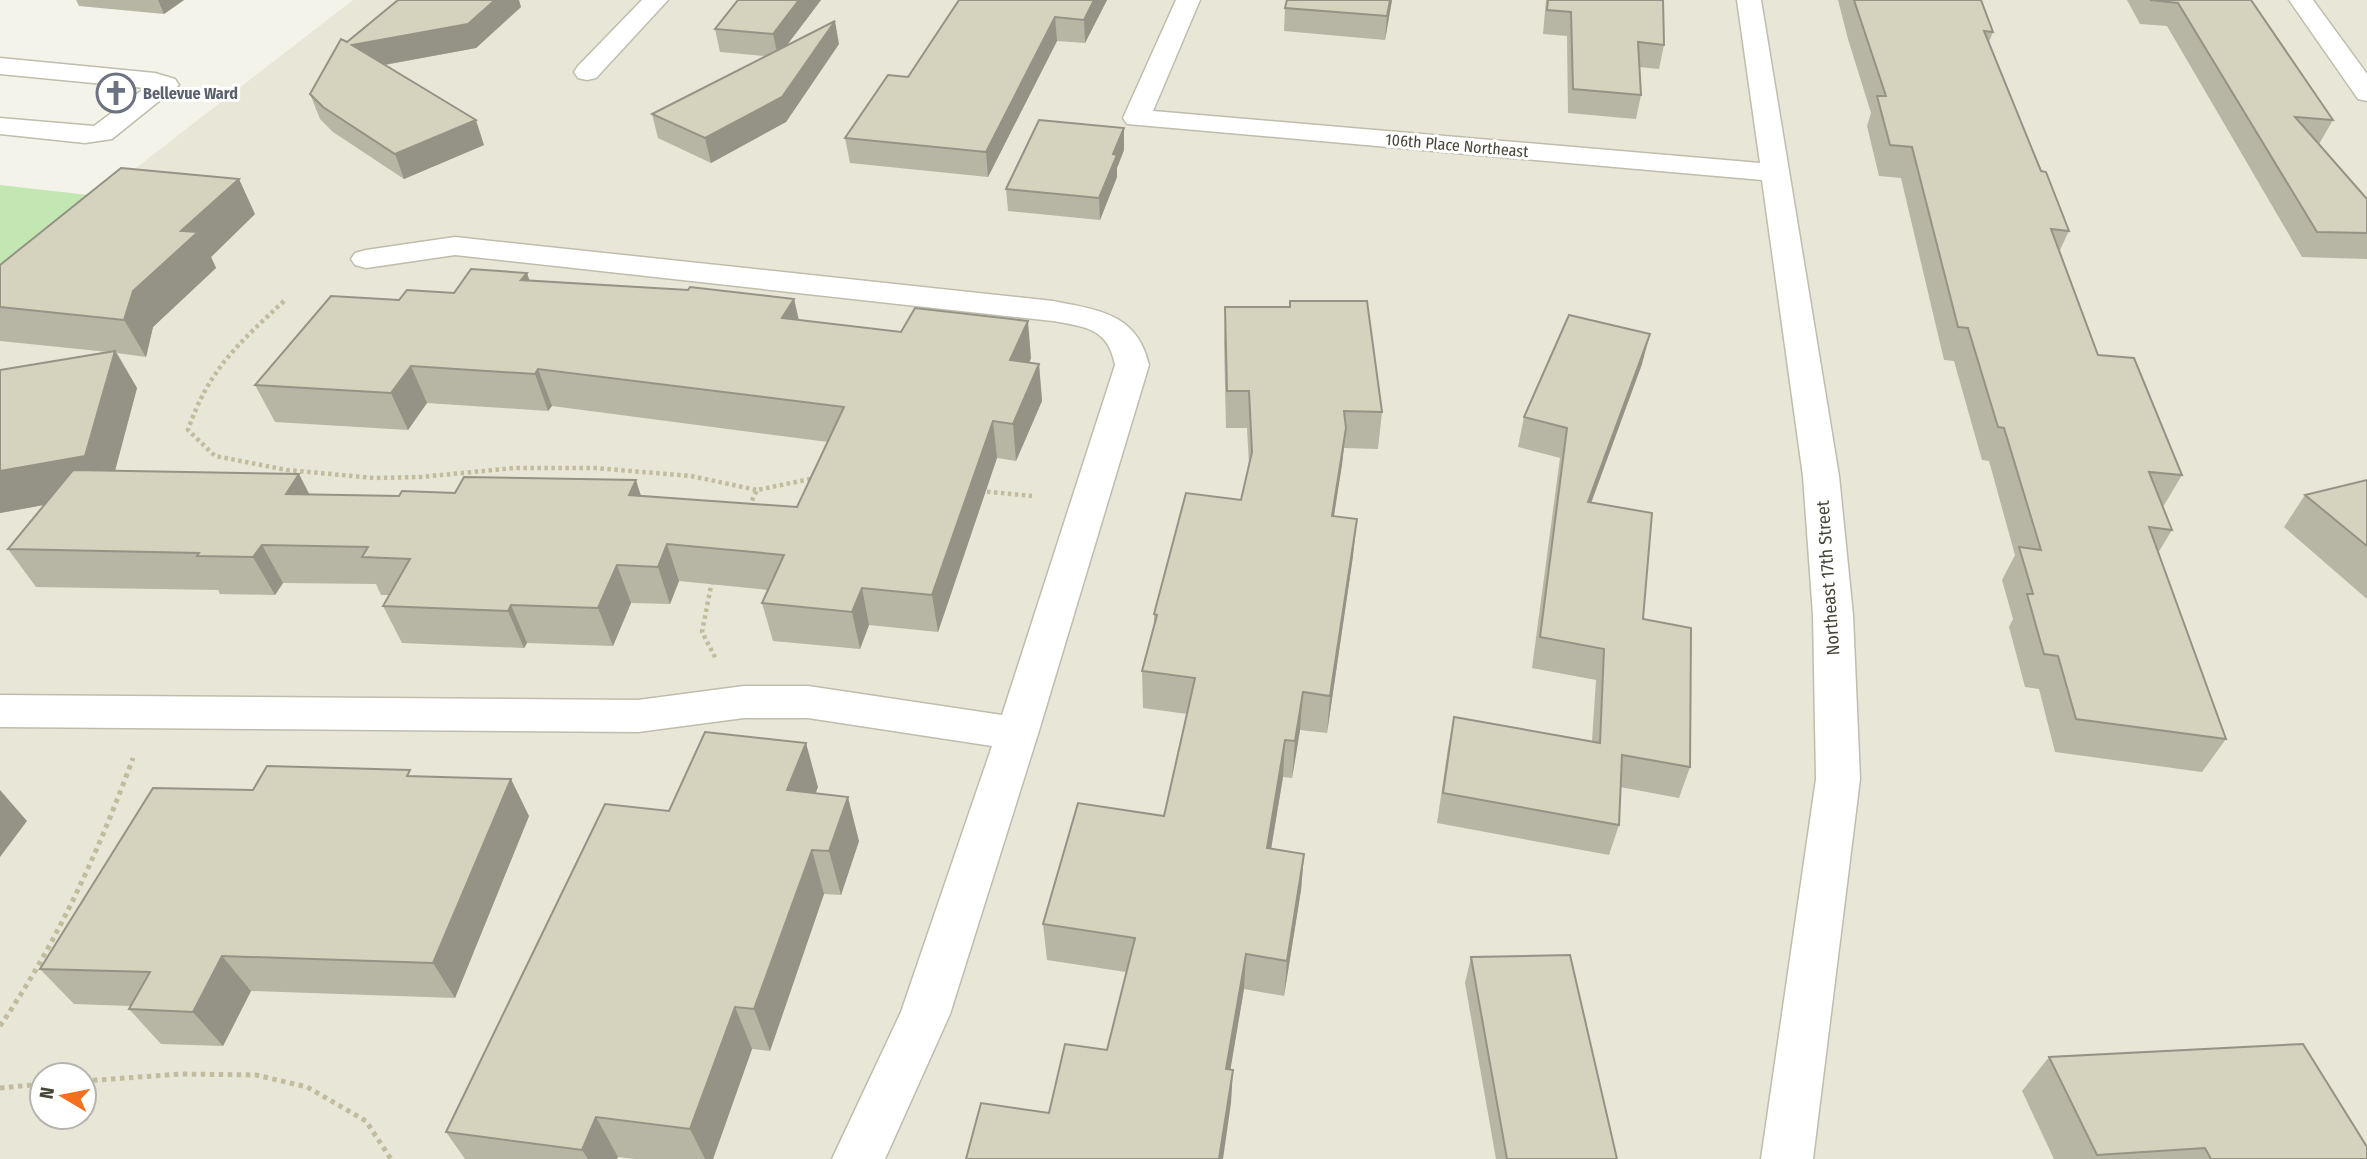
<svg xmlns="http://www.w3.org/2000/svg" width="2367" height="1159" font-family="'Fira Sans Condensed',sans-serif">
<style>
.residential{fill:#e8e6d7;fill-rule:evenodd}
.green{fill:#c3e7b2}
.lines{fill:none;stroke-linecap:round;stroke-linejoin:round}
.minor-casing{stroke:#bfbdab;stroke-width:3}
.path-far1{stroke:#c1bc9d;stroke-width:4.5;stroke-dasharray:3.5 3.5;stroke-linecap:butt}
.path{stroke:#c1bc9d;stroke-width:5;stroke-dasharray:4.5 4.5;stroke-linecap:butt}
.minor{fill:#fff;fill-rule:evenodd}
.wall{fill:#b7b5a3}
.shaded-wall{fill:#959385}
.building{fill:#d5d2be;stroke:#959385;stroke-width:2}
.labels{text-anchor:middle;stroke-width:6;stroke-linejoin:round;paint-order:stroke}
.far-worship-label{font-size:16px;font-weight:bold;fill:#5b616d;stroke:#fff;text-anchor:start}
.far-street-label{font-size:16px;fill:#474537;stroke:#fff}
.street-label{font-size:18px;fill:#474537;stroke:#fff}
</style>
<rect width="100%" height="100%" fill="#f4f3e9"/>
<path class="residential" d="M353,0H2367V1159H0V273ZM42,1075H84V1117H42Z"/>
<polygon class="green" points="0,185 97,196 0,273"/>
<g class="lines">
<defs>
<g id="minor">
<polygon points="642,0 668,0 596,78 587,80 578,78 574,72 578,66"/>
<polygon points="1176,0 1200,0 1153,111 1760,163 1737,0 1761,0 1839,476 1853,615 1860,779 1813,1159 1761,1159 1816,779 1813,615 1803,476 1762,180 1127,124 1123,118"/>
<polygon points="2289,0 2313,0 2367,74 2367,101 2358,99"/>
<polygon points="0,58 155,73 175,79 179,85 112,139 85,143 0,134 0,118 94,126 145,88 0,74"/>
<path d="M455,237L1053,301C1098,310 1137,313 1149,365L1038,734L950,1014L885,1159H832L901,1012L992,746L808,718H744L638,732L0,727V695L638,700L744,686H808L1002,715L1115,365C1108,328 1086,327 1053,321L455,255L366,268L355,265L351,259L355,253L366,250Z"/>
</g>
</defs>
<use href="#minor" class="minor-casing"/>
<g class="path-far1">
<path d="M284,301C238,344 209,369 188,430L215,456L287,470L374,478L421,477L514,468H595L691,476L757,490"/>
<polyline points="980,491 1032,496"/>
<polyline points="749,507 757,490 815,478"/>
<polyline points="712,581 702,632 716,659"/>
</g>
<g class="path">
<path d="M0,1026C57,943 98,853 133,758"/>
<polyline points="84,1081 181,1074 256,1075 307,1087 366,1121 391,1159"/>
<polyline points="0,1088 42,1084"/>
</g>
<use href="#minor" class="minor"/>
</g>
<g class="wall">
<polygon points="76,0 184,0 164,14 79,6"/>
<polygon points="738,0 821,0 787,45 839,44 786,122 711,163 658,138 652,114 765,56 720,52 715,29"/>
<polygon points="959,0 1107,0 1085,43 1057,41 988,177 850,163 845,138 908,77"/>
<polygon points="1287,0 1392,0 1385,40 1284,31 1285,8"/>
<polygon points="1546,0 1663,0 1664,45 1659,69 1639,67 1641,95 1636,119 1568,113 1567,36 1543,34"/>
<polygon points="1838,0 1981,0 1993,32 1989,42 2041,171 2069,231 2059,252 2098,355 2182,475 2163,507 2172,530 2158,553 2226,739 2202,772 2055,752 2039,689 2025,687 2009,627 2013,619 2002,580 2015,555 1989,461 1982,460 1954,361 1944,360 1901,178 1879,176 1867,126 1871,113 1848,39"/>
<polygon points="2127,0 2251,0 2333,120 2319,144 2367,199 2367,259 2302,257 2167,26 2140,24"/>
<polygon points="521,7 476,48 385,65 484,145 404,179 333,132 320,119 310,94 347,42"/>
<polygon points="1124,150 1117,168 1117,177 1100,220 1008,211 1006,189"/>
<polygon points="255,214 211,257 216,268 153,327 146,357 117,353 137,388 115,471 310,495 399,496 455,493 641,496 797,507 828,442 552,406 548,411 427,403 408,430 275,422 255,385 399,300 454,293 527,273 529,281 794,299 799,320 1031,358 1029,363 1039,364 1042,401 1016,461 997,458 938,632 869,625 860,649 773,641 762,603 768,590 679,581 670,604 631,603 613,646 527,643 524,648 402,643 383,606 389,595 381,595 376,584 283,583 275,595 220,594 218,590 36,587 8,549 44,505 0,513 0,370 108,352 0,341 0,265"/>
<polygon points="1290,301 1382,412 1378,449 1344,448 1334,516 1353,556 1327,733 1300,730 1292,778 1283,777 1271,849 1304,854 1301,890 1284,996 1244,989 1230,1069 1231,1103 1049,1113 1107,1050 1126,972 1047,960 1043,924 1164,816 1187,714 1143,708 1142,671 1154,626 1154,614 1241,500 1249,464 1247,428 1226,428 1224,343 1225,307 1289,307"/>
<polygon points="1642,364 1591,503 1643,619 1690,767 1679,798 1620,787 1619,825 1609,855 1437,823 1448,748 1454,717 1592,741 1596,680 1532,668 1560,458 1518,447 1524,417"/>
<polygon points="2367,480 2367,599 2284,527 2305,495"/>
<polygon points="413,776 529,816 455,998 251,991 223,1046 161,1044 129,1009 131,1006 74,1004 40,969 253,790"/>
<polygon points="818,787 815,793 859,841 841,895 824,894 770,1051 752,1049 713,1159 634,1159 618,1157 617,1159 465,1159 446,1132 669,811"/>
<polygon points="1471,957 1617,1159 1496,1159 1465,983"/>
<polygon points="2049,1057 2367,1159 2054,1159 2022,1091"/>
</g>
<g class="shaded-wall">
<polygon points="158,0 184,0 164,14"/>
<polygon points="495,0 519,0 521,7 476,48 361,69 352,45"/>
<polygon points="799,0 821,0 778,57 773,34"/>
<polygon points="1094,0 1107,0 1085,43 1084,20"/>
<polygon points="1390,0 1392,0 1385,40 1387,16"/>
<polygon points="1055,17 1057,41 988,177 986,152"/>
<polygon points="835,21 839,44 786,122 711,163 705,138"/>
<polygon points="476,120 484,145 404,179 395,154"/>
<polygon points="1124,128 1124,150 1117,168 1117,177 1100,220 1099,198 1113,154"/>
<polygon points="239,179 255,214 211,257 216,268 153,327 146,357 124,320 133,291 181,231"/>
<polygon points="527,273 539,309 521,280"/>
<polygon points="794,299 802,335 782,318"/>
<polygon points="1028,321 1031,358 1014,397 1010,360"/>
<polygon points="1650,334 1642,364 1580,533 1588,502"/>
<polygon points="115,351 137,388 109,493 0,513 0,471"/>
<polygon points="1039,364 1042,401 1016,461 1013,424"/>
<polygon points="411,366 427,403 408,430 391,393"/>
<polygon points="538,369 552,406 548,411 535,374"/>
<polygon points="993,421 997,458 938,632 932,595"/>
<polygon points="1346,428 1342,465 1328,553 1332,516"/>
<polygon points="299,474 318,511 286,494"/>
<polygon points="636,480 648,518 629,495"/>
<polygon points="1357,519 1353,556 1327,733 1330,696"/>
<polygon points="667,544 679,581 670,604 658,567"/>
<polygon points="262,545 283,583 275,595 253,557"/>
<polygon points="617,565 631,603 613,646 598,608"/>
<polygon points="862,588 869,625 860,649 852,612"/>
<polygon points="511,605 527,643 524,648 508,611"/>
<polygon points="1303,692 1300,730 1292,778 1295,741"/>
<polygon points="1285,740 1283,777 1265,885 1267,848"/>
<polygon points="806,743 818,787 800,835 787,790"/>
<polygon points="511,779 529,816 455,998 433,963"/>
<polygon points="0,790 27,821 0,857"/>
<polygon points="848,797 859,841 841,895 829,851"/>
<polygon points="812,850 824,894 770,1051 754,1009"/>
<polygon points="1304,854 1301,890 1284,996 1287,961"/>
<polygon points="1246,954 1244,989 1225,1102 1226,1069"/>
<polygon points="222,956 251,991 223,1046 193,1012"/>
<polygon points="735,1007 752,1049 713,1159 705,1159 690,1129"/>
<polygon points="1233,1070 1231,1103 1223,1159 1219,1159"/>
<polygon points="596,1117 618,1157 617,1159 588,1159 582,1150"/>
</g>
<g class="building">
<polygon points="398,0 495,0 468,24 352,45 476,120 395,154 323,107 310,94 341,39 347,42"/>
<polygon points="738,0 799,0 773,34 715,29"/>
<polygon points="959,0 1094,0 1084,20 1055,17 986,152 845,138 888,75 908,77"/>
<polygon points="1287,0 1390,0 1387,16 1285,8"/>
<polygon points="1548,0 1663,0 1664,45 1638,42 1641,95 1573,89 1571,12 1547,10"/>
<polygon points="1854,0 1981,0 1993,32 1984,31 2041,171 2046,172 2069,231 2051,229 2098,355 2134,358 2182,475 2149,472 2172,530 2149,527 2226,739 2076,719 2058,656 2044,654 2027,594 2033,594 2019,547 2041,550 2004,428 1998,427 1968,328 1958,327 1912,147 1890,145 1877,96 1886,96"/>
<polygon points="2150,0 2251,0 2333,120 2295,117 2367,199 2367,233 2317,232 2178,3"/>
<polygon points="835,21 782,97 705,138 652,114"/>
<polygon points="1039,120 1124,128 1113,154 1117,155 1099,198 1006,189"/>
<polygon points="121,168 239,179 181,231 198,232 133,291 124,320 0,307 0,265"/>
<polygon points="471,269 527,273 521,280 688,290 690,287 794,299 782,318 901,332 915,308 1028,321 1010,360 1039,364 1013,424 993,421 932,595 862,588 852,612 762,603 784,555 667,544 658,567 617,565 598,608 511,605 508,611 383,606 410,559 362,557 368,547 262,545 253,557 197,556 199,553 8,549 73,470 299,474 286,494 399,496 402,491 455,493 464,477 636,480 629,495 797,507 844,407 538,369 535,374 411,366 391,393 255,385 331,296 399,300 407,290 454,293"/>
<polygon points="1290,301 1367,301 1382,412 1344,411 1346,428 1332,516 1357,519 1330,696 1303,692 1295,741 1285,740 1267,848 1304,854 1287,961 1246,954 1226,1069 1233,1070 1219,1159 966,1159 981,1103 1049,1113 1065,1044 1107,1050 1135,938 1043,924 1078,803 1164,816 1195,678 1142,671 1157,615 1154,614 1186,493 1241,500 1252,452 1249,391 1227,391 1225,307 1290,307"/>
<polygon points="1569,315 1650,334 1588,502 1652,513 1643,619 1691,628 1690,767 1622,755 1619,825 1443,793 1454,717 1600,743 1604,649 1540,637 1567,428 1524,417"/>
<polygon points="115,351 85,456 0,471 0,370"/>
<polygon points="2367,480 2367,546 2305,495"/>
<polygon points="705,732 806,743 787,790 848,797 829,851 812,850 754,1009 735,1007 690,1129 596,1117 582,1150 446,1132 605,804 669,811"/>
<polygon points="267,766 410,770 407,776 511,779 433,963 222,956 193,1012 129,1009 150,972 40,969 153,788 253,790"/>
<polygon points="1570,955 1617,1159 1507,1159 1471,957"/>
<polygon points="2303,1044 2367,1147 2367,1159 2211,1159 2205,1148 2097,1155 2049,1057"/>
</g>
<defs>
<symbol id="church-ring" viewBox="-11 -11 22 22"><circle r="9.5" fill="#fff" stroke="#6b7280" stroke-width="1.5"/><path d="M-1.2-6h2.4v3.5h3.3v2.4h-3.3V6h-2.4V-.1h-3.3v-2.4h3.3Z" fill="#6b7280"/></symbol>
</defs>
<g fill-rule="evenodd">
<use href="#church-ring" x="94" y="71" width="44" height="44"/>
</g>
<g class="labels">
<g class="far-worship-label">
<text x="143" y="99">Bellevue Ward</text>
</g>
<g class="far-street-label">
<text transform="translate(1457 145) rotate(5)" y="6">106th Place Northeast</text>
</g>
<g class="street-label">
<text transform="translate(1828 578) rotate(-94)" y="6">Northeast 17th Street</text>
</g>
</g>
<g transform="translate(63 1096) rotate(280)"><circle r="33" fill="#ffffff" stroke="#b5b5af" stroke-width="2"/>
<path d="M0-5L12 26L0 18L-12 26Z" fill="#f5701e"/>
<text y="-10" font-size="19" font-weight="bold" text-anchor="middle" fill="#474537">N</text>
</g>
</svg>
